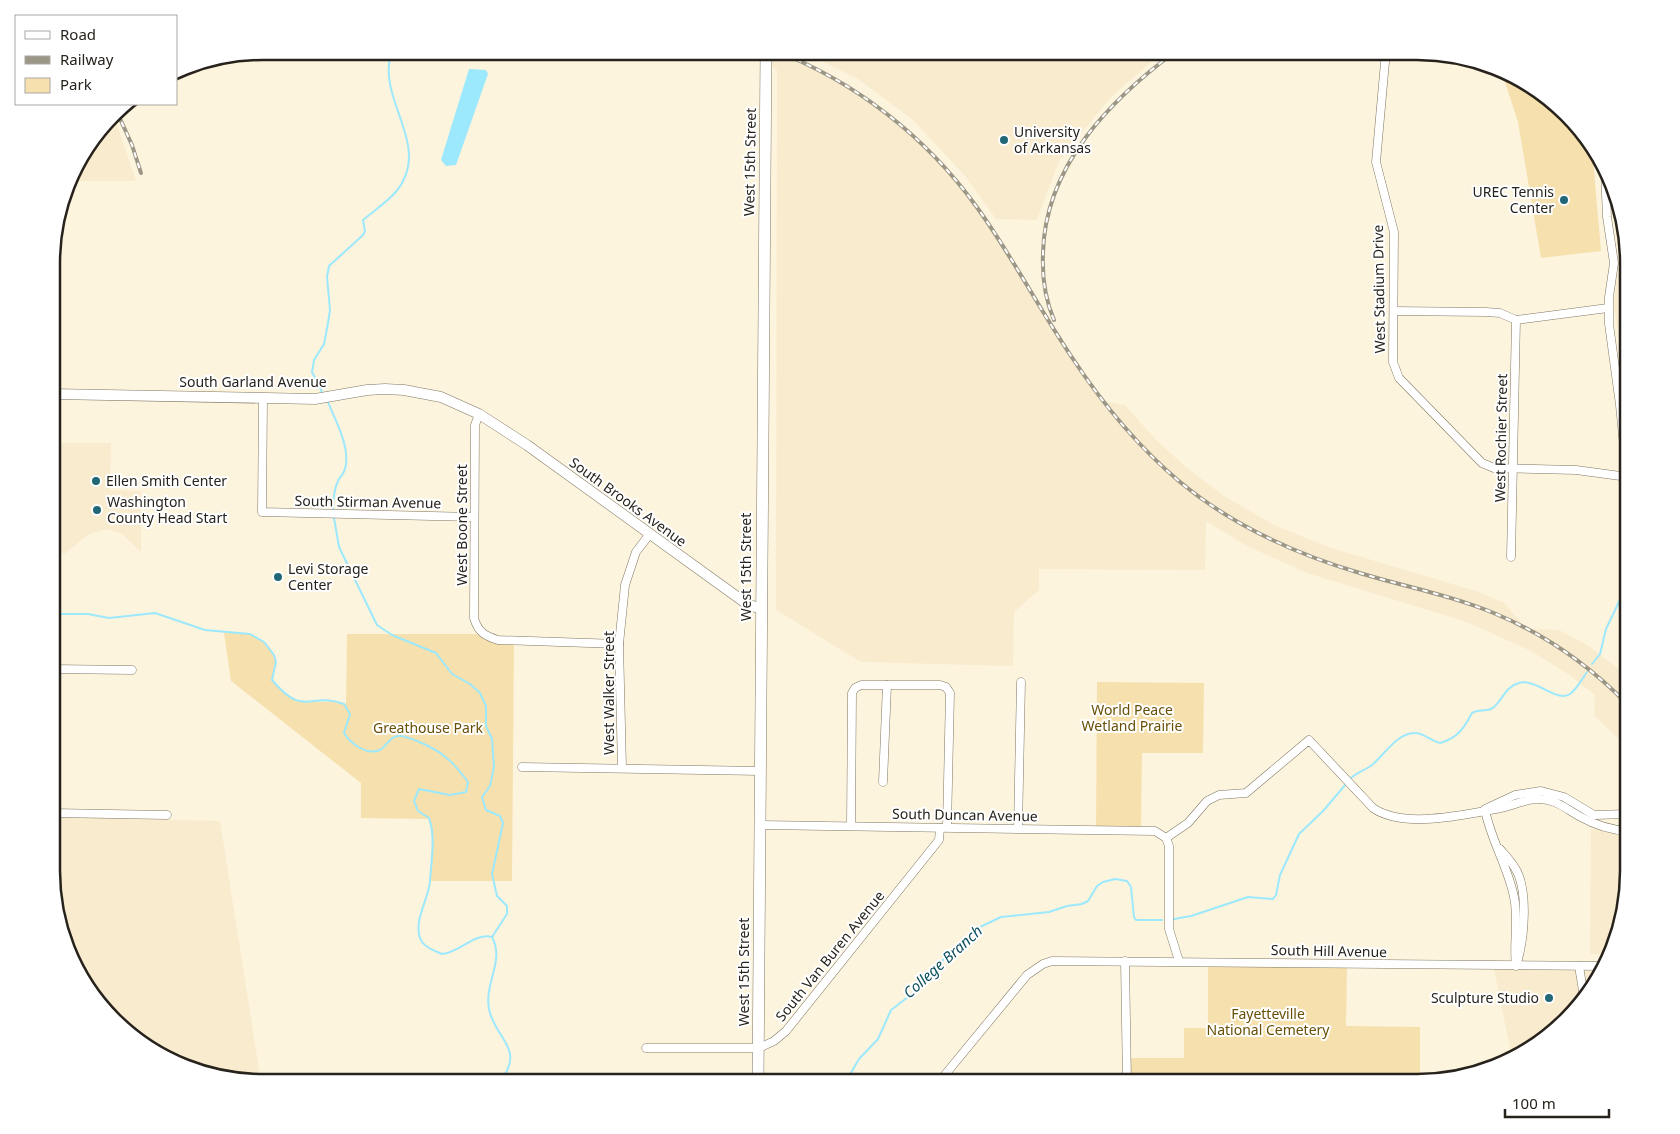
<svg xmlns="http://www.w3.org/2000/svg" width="1680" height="1134" font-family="'Noto Sans',sans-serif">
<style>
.built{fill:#f9ebce}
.green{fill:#f6e0ae}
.water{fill:#9ce8fc}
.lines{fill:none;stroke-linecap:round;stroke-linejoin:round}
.stream{stroke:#9ce8fc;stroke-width:2}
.minor-casing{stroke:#807764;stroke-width:9}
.tertiary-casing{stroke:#807764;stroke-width:11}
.secondary-casing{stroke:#807764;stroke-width:12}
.minor{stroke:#fff;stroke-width:8}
.tertiary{stroke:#fff;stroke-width:10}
.secondary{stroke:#fff;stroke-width:11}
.rail-casing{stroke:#9c9686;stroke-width:4}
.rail{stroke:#fff;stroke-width:2;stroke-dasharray:5.5;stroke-linecap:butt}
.poi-dot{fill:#216777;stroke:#fff;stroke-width:2}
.labels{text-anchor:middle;stroke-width:4;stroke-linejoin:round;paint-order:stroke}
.poi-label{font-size:14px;fill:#27231c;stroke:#fff;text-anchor:start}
.street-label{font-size:14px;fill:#27231c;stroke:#fff}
.park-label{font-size:14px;fill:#684f06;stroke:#fff}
.water-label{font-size:15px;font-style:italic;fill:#0c4f5d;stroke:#fff}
.rim{fill:none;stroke:#27231c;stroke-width:2.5}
</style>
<rect width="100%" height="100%" fill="#fdf4de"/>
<g class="built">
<polygon points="766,51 776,51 788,56 836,79 886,114 917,139 946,169 1000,240 1070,354 1102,401 1125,405 1156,440 1187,468 1224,496 1274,525 1328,547 1479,592 1504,603 1527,629 1559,630 1589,646 1616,667 1628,680 1628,748 1594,715 1595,695 1568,674 1531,651 1467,622 1307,573 1247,546 1206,521 1205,570 1039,569 1039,590 1014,612 1013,666 861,662 776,610 777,70 766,64"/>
<polygon points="801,51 1164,51 1111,97 1060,159 1037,220 996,219 965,176 913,120 858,79"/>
<polygon points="114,116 136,181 70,181 73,169"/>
<polygon points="1610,189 1628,249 1628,441 1623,369 1614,305 1619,257"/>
<polygon points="53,443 111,443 110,490 141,491 141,552 121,533 107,529 89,534 64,554 53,546"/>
<polygon points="53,817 220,821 261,1082 195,1072 145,1047 80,977 53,899"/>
<polygon points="1595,829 1628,836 1628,885 1618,939 1610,954 1590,954 1591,830"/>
<polygon points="1494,969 1602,971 1593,989 1523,1055 1512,1058"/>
</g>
<g class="green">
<polygon points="1501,70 1535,87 1592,148 1601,251 1541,258 1518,122"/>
<path d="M236,632C252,634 273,641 275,661C276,668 272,673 272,680C304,715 307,696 346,704L347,634H481L514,641L512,881H430L432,837L429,819L361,818V783L231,681L224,633Z"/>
<polygon points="1097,682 1204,683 1203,753 1142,753 1141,830 1096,829"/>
<polygon points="1208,962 1347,964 1346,1026 1420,1027 1420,1077 1416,1077 1415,1082 1127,1082 1127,1058 1184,1058 1184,1028 1208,1028"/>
</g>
<polygon class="water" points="469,69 486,70 488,74 456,165 446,166 441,160"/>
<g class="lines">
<g class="stream">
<path d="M323,394L312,372L314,360L324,344L328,323L330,310L327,277L329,266L363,235L365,231L363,220C377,208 397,196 404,179C424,137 376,95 392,51"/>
<path d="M328,402C336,422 351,448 345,469C344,473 341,476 339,479C334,488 333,500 333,510"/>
<path d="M334,518L339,547L377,625L392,635L436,653L452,674L470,684L480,693L486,706V726L492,739L494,767L490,786L482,797L486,810L500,816L503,823L492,874L497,896L507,906V914L492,937C505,961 484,983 489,1009C495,1040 527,1048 499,1083"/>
<path d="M53,614H88L109,618L155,613L205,630L250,634L264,642L274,655L276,662L272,680C305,719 309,691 344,704L350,714L344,733C350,743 367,756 380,750C387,746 389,737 398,736C404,735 411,739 417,741C440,750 453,761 468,782L466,792L450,795L419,789L414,801L418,811L429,818C436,837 431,862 430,881C429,899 411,924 422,942C426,948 435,951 442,954C459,953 475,932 492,937"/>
<polyline points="1592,664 1600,654 1606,629 1628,583"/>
<path d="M1349,780C1355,773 1364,771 1372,765C1383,756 1398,732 1415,733C1424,733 1431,741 1440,743C1458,738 1464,728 1472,713C1478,708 1488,713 1494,707C1503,699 1506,686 1519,683C1536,678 1557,703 1570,694C1577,689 1582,679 1587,672"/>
<polyline points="1174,919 1191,916 1248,897 1273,899 1276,895 1280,875 1299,834 1323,811 1346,784"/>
<polyline points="845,1083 859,1059 878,1039 891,1010 912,994 952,950 980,927 1001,917 1049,912 1067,906 1082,904 1088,901 1097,886 1103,882 1115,879 1127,881 1131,887 1134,917 1136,920 1162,920"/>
</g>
<defs>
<g id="minor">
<polyline points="1386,51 1376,162 1394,232 1393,362 1399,378 1482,463 1494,468 1576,470 1628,477"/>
<polyline points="1605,171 1607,217 1614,263 1609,297 1609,324 1620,405 1627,477"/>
<polyline points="1394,311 1486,312 1500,313 1516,320 1608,308"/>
<polyline points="263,399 262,512 474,517"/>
<path d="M479,414L475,425L474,618C478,632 485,636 498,640L619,644"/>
<polyline points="1511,557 1516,320"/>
<polyline points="53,669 132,670"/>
<polyline points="53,763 55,763"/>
<polyline points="522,767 761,771"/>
<polyline points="622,768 619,644 625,585 636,552 649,535"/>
<polyline points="883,782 887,685"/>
<polyline points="1485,809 1515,795 1541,791 1564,797 1594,815 1628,814"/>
<path d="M1485,810C1491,840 1508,867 1514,897C1519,919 1513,944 1516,966"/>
<polyline points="53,813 167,815"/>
<polyline points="760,825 1155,831 1166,838 1169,846 1169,929 1179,961"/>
<polyline points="851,826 852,693 855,688 861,685 940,685 946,687 950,693 947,827"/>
<polyline points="1018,828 1021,682"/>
<path d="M1166,838L1188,823L1207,801L1219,795L1246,793L1309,740L1373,808C1403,829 1462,815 1496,809C1510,807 1522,800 1536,799C1555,798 1566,809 1581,817C1597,826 1611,830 1628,831"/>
<path d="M1500,849C1505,855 1511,861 1515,868C1529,890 1524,939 1517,963"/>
<polyline points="1125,961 1127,1082"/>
<polyline points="1579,966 1584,997"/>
<polyline points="646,1048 759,1048 774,1041 786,1031 939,840 940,828"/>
<polyline points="939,1082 1027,975 1043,964 1052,961 1604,966"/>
</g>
<polyline id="tertiary" points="53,394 315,399 367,390 385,389 404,390 441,397 479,414 527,445 747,604 761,609"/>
<polyline id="secondary" points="758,1083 766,51"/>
</defs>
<use href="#minor" class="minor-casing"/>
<use href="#tertiary" class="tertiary-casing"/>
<use href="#secondary" class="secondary-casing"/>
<use href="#minor" class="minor"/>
<use href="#tertiary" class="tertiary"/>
<use href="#secondary" class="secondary"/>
<defs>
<g id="rail">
<path d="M776,51C856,82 926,137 976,206C1011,254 1038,307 1071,356C1102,403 1137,446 1180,482C1233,526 1298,555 1363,574C1407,587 1453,596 1496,614C1546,635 1590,666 1628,705"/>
<polyline points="117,112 132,145 141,173"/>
<path d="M1054,320C1045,299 1042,276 1043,253C1045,166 1110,100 1176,51"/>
</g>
</defs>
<use href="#rail" class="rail-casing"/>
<use href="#rail" class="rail"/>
</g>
<g class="poi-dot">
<circle cx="1004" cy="140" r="5"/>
<circle cx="1564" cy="200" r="5"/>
<circle cx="96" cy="481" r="5"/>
<circle cx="97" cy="510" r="5"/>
<circle cx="278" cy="577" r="5"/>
<circle cx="1549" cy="998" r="5"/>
</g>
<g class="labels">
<g class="poi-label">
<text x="1014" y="137">University<tspan x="1014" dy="16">of Arkansas</tspan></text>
<text x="1554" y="197" text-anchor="end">UREC Tennis<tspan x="1554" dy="16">Center</tspan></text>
<text x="106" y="486">Ellen Smith Center</text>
<text x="107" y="507">Washington<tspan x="107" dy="16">County Head Start</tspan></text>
<text x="288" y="574">Levi Storage<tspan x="288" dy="16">Center</tspan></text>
<text x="1539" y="1003" text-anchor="end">Sculpture Studio</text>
</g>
<g class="street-label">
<text transform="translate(750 162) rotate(-89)" y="5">West 15th Street</text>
<text transform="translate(1379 289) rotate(-91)" y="5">West Stadium Drive</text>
<text x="253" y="387">South Garland Avenue</text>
<text transform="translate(1501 438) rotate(-89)" y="5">West Rochier Street</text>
<text transform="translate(368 502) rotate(1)" y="5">South Stirman Avenue</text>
<text transform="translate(628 502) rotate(36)" y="5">South Brooks Avenue</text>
<text transform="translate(462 525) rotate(-90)" y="5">West Boone Street</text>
<text transform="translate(746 567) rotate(-90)" y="5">West 15th Street</text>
<text transform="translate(609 693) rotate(-90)" y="5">West Walker Street</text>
<text transform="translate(965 815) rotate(1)" y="5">South Duncan Avenue</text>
<text transform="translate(1329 951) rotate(1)" y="5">South Hill Avenue</text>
<text transform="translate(830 956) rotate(-51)" y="5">South Van Buren Avenue</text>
<text transform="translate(744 972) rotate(-90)" y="5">West 15th Street</text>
</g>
<g class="park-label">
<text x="1132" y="715">World Peace<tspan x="1132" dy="16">Wetland Prairie</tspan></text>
<text x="428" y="733">Greathouse Park</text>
<text x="1268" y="1019">Fayetteville<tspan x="1268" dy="16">National Cemetery</tspan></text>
</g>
<g class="water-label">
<text transform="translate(943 962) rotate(-42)" y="5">College Branch</text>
</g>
</g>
<path d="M0 0H1680V1134H0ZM263 60H1417A203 203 0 0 1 1620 263V871A203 203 0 0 1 1417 1074H263A203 203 0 0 1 60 871V263A203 203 0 0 1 263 60Z" fill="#fff" fill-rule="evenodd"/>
<path class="rim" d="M263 60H1417A203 203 0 0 1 1620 263V871A203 203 0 0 1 1417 1074H263A203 203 0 0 1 60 871V263A203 203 0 0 1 263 60Z"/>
<rect x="15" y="15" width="162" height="90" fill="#ffffff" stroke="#a9a7a4"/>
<rect x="25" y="31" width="25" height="8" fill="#ffffff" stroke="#a9a7a4"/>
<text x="60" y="40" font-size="15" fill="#27231c">Road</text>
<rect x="25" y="56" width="25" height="8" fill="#9c9686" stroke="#a9a7a4"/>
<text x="60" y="65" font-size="15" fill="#27231c">Railway</text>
<rect x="25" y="78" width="25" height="15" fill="#f6e0ae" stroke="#a9a7a4"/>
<text x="60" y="90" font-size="15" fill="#27231c">Park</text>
<path d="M1505 1109v8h104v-8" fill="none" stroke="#27231c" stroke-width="2.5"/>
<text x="1512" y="1109" font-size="15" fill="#27231c" stroke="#ffffff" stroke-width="4" paint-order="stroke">100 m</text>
</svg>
